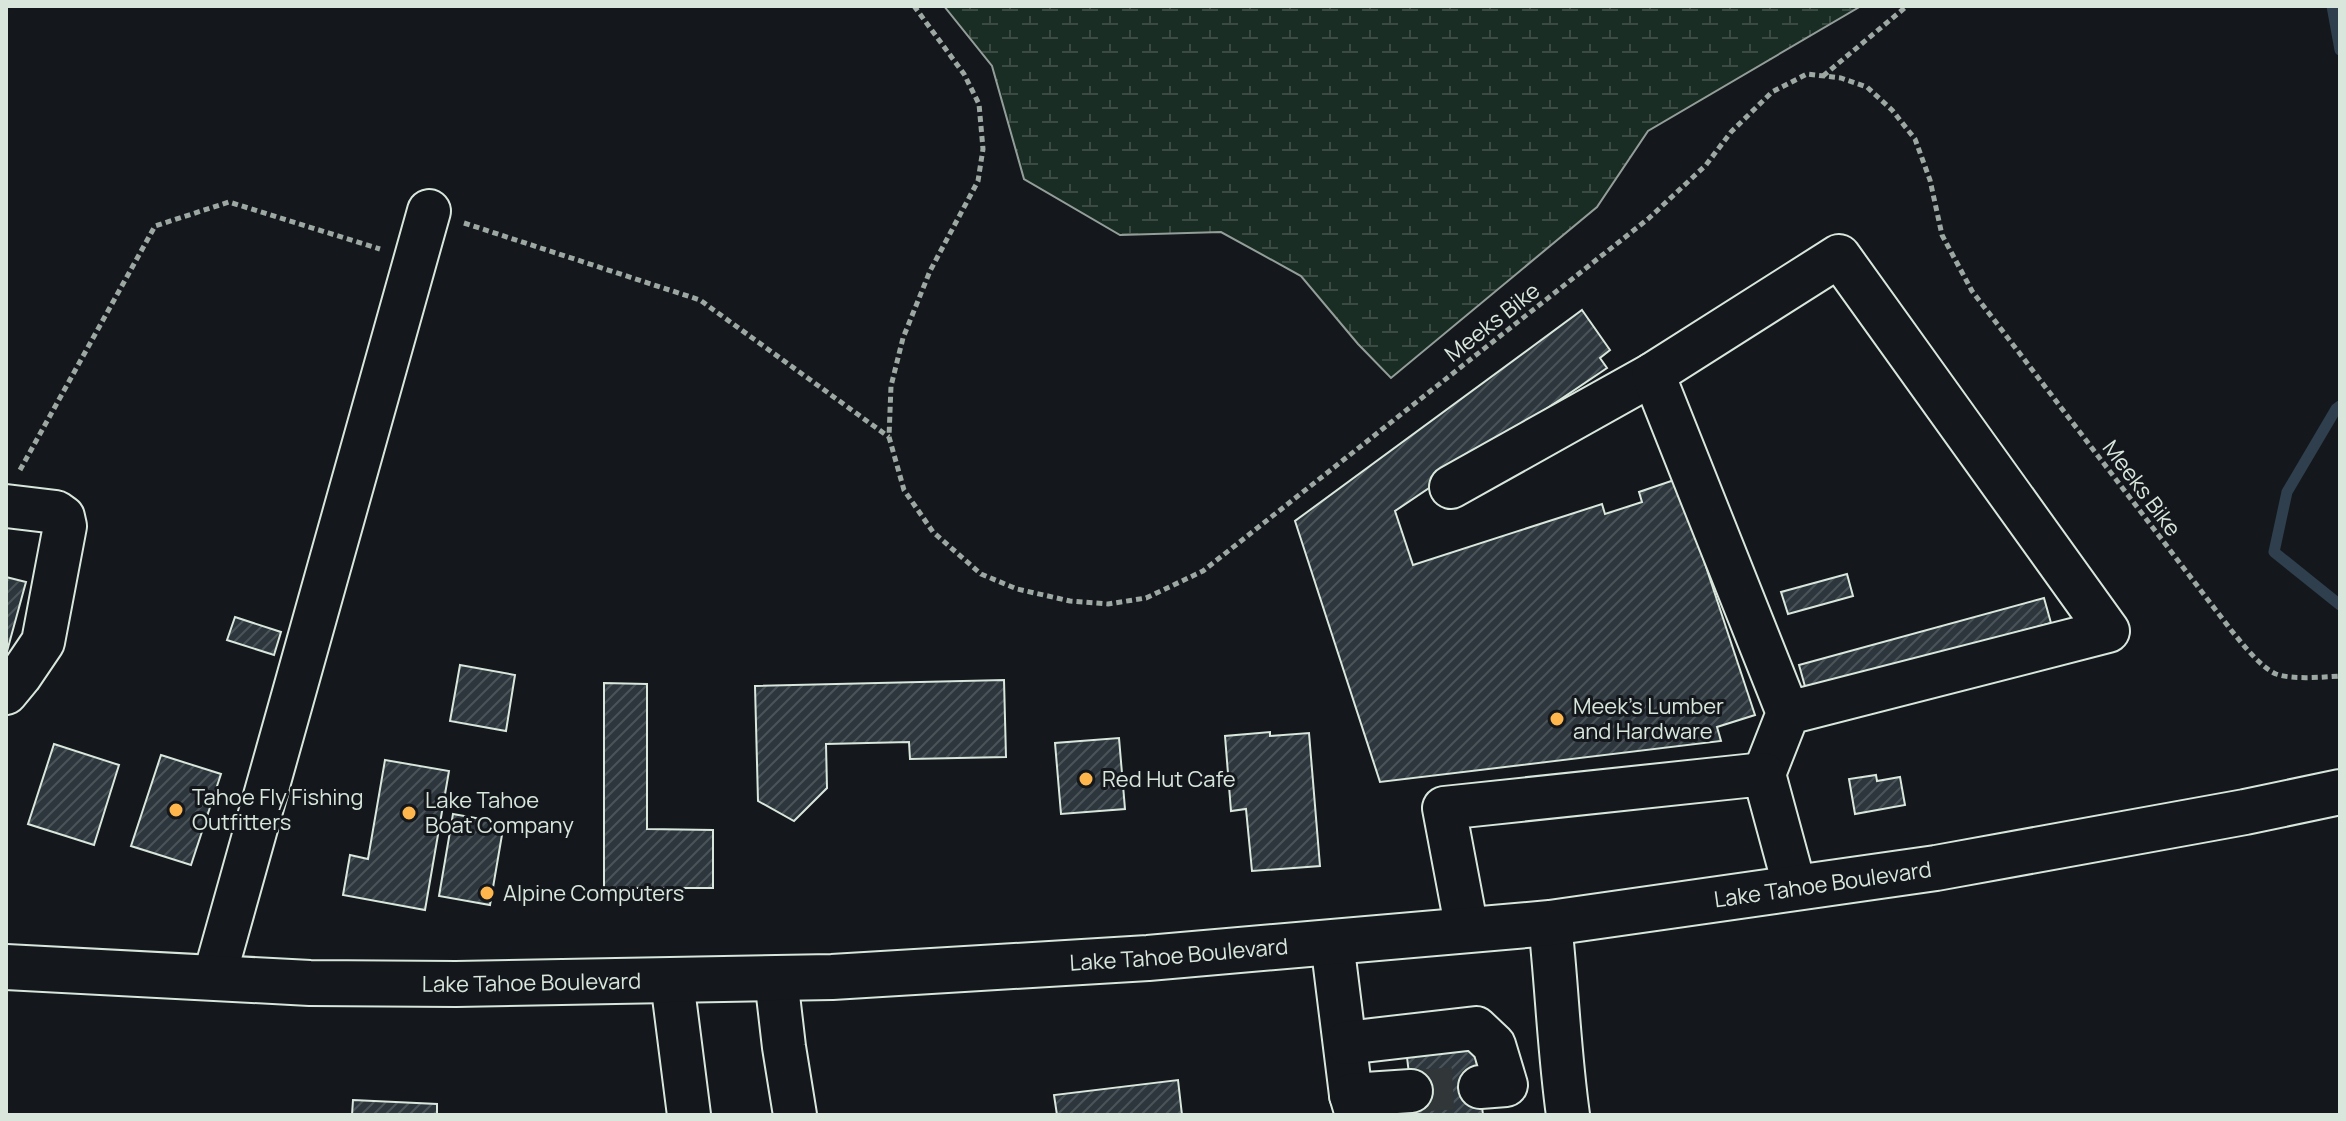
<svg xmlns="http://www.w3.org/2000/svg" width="2346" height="1121" font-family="Manrope,sans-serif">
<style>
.wetland{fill:url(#wetland-marsh);stroke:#939e99;stroke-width:2}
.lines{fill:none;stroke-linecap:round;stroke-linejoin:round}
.stream{stroke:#2f3f4d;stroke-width:11}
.building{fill:url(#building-hatch);stroke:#d8e6dc;stroke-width:2}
.minor-tunnel{stroke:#313739;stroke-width:42;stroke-dasharray:42 21;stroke-linecap:butt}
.minor-casing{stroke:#d8e6dc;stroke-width:46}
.highway-casing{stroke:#d8e6dc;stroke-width:48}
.path{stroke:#9da8a2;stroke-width:5;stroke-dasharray:6 4;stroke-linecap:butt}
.minor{stroke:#14181c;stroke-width:42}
.highway{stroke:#14181c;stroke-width:44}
.poi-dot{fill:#ffb74d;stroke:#14181c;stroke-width:3}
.labels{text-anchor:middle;stroke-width:6;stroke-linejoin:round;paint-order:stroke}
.street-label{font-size:22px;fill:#d8e6dc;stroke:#14181c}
.poi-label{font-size:22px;fill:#d8e6dc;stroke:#14181c;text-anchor:start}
</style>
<defs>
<pattern id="wetland-marsh" width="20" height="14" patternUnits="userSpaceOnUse" patternTransform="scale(2)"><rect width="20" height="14" fill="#1a2d24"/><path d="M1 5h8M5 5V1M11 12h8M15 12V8" fill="none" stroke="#3b4b43"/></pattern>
<pattern id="building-hatch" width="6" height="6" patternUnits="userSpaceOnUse" patternTransform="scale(2)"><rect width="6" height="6" fill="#2c363c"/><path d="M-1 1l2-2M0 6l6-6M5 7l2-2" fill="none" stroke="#4a5358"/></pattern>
</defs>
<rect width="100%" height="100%" fill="#14181c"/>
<polygon class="wetland" points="944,6 1861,6 1648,131 1597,207 1391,378 1358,344 1301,276 1221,232 1120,235 1024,179 992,66"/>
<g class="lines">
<g class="stream">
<polyline points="2332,6 2340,50"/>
<polyline points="2340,406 2336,409 2287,492 2274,552 2340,605"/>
</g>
</g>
<g class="building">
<polygon points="1582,310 1610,350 1600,358 1607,368 1395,511 1413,565 1602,504 1605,514 1642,502 1639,492 1677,479 1755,715 1717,727 1721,741 1380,782 1295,521"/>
<polygon points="1847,574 1853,596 1788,614 1781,592"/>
<polygon points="6,577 26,582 6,655"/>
<polygon points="2044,598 2051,623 1806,690 1799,665"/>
<polygon points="235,617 281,632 274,655 227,640"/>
<polygon points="460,665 515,675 506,731 450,721"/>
<polygon points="1004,680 1006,757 910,759 909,742 826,744 827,788 794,821 758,801 755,686"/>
<polygon points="604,683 647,684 647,829 713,830 713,888 604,888"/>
<polygon points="1270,732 1270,736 1309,733 1320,866 1252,871 1246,809 1231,811 1225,736"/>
<polygon points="1119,738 1125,809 1061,814 1055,743"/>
<polygon points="54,744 119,765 94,845 28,824"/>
<polygon points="161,755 221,774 191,865 131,846"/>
<polygon points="385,760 449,771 425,910 343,895 350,855 368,859"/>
<polygon points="1876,775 1877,781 1900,777 1905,805 1855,814 1849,779"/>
<polygon points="453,814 504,823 490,905 439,896"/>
<polygon points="1474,1041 1483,1115 1414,1115 1406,1049"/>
<polygon points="1178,1080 1182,1115 1057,1115 1054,1095"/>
<polygon points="353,1100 437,1104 437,1115 352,1115"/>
</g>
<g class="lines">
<polyline class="minor-tunnel" points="1411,1091 1480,1087"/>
<defs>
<g id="minor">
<polyline points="1451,487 1653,374"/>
<polyline points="6,506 56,512 63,517 65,526 43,642 20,676 6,693"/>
<polyline points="1764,774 1788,713 2108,631 1839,256 1653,374 1788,713"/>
<path d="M1550,923C1557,987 1559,1051 1568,1115"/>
<polyline points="1467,930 1444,808 1764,774 1795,888"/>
<polyline points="1332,942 1351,1095 1357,1115"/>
<polyline points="214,978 429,211"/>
<polyline points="776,978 784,1047 795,1115"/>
<polyline points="672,981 689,1115"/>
<polyline points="1346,1043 1476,1028 1494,1045 1506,1085 1480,1087"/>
<polyline points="1351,1095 1411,1091"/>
</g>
<g id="highway">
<path id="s1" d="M6,967L310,983L456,984L832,977L1148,958L1550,923L1936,868L2245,812L2340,792"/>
</g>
</defs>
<use href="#minor" class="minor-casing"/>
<use href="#highway" class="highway-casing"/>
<g class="path">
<path d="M914,6L964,74L979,104L983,149L978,181L930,271L903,338L891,386L889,437L904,490L933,532L981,574L1017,589L1070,601L1108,604L1146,598L1203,571L1648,219L1706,165L1731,132L1772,92L1807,74L1841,78L1867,87L1892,110L1915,139L1930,180L1942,235L1972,291L2231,630C2242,643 2260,667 2276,674C2292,680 2324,677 2340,676"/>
<polyline points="1823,76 1907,6"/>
<polyline points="464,223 700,300 889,437"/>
<polyline points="20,470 155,226 229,202 380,249"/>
</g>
<use href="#minor" class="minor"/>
<use href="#highway" class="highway"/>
</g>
<g class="poi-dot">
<circle cx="1557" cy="719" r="8"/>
<circle cx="1086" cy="779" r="8"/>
<circle cx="176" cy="810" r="8"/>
<circle cx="409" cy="813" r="8"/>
<circle cx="487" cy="893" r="8"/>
</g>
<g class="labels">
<g class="street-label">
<text transform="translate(1492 322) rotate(-38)" y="8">Meeks Bike</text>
<text transform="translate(2142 488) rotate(53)" y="8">Meeks Bike</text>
<text dy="8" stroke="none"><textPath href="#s1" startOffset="1822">Lake Tahoe Boulevard</textPath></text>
<text dy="8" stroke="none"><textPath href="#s1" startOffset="1174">Lake Tahoe Boulevard</textPath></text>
<text dy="8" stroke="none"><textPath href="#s1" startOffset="526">Lake Tahoe Boulevard</textPath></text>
</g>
<g class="poi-label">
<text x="1573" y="714">Meek's Lumber<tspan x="1573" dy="25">and Hardware</tspan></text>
<text x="1102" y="787">Red Hut Cafe</text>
<text x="192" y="805">Tahoe Fly Fishing<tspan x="192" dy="25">Outfitters</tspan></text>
<text x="425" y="808">Lake Tahoe<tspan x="425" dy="25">Boat Company</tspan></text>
<text x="503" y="901">Alpine Computers</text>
</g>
</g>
<rect width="2346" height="1121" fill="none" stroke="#d8e6dc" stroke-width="16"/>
</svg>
